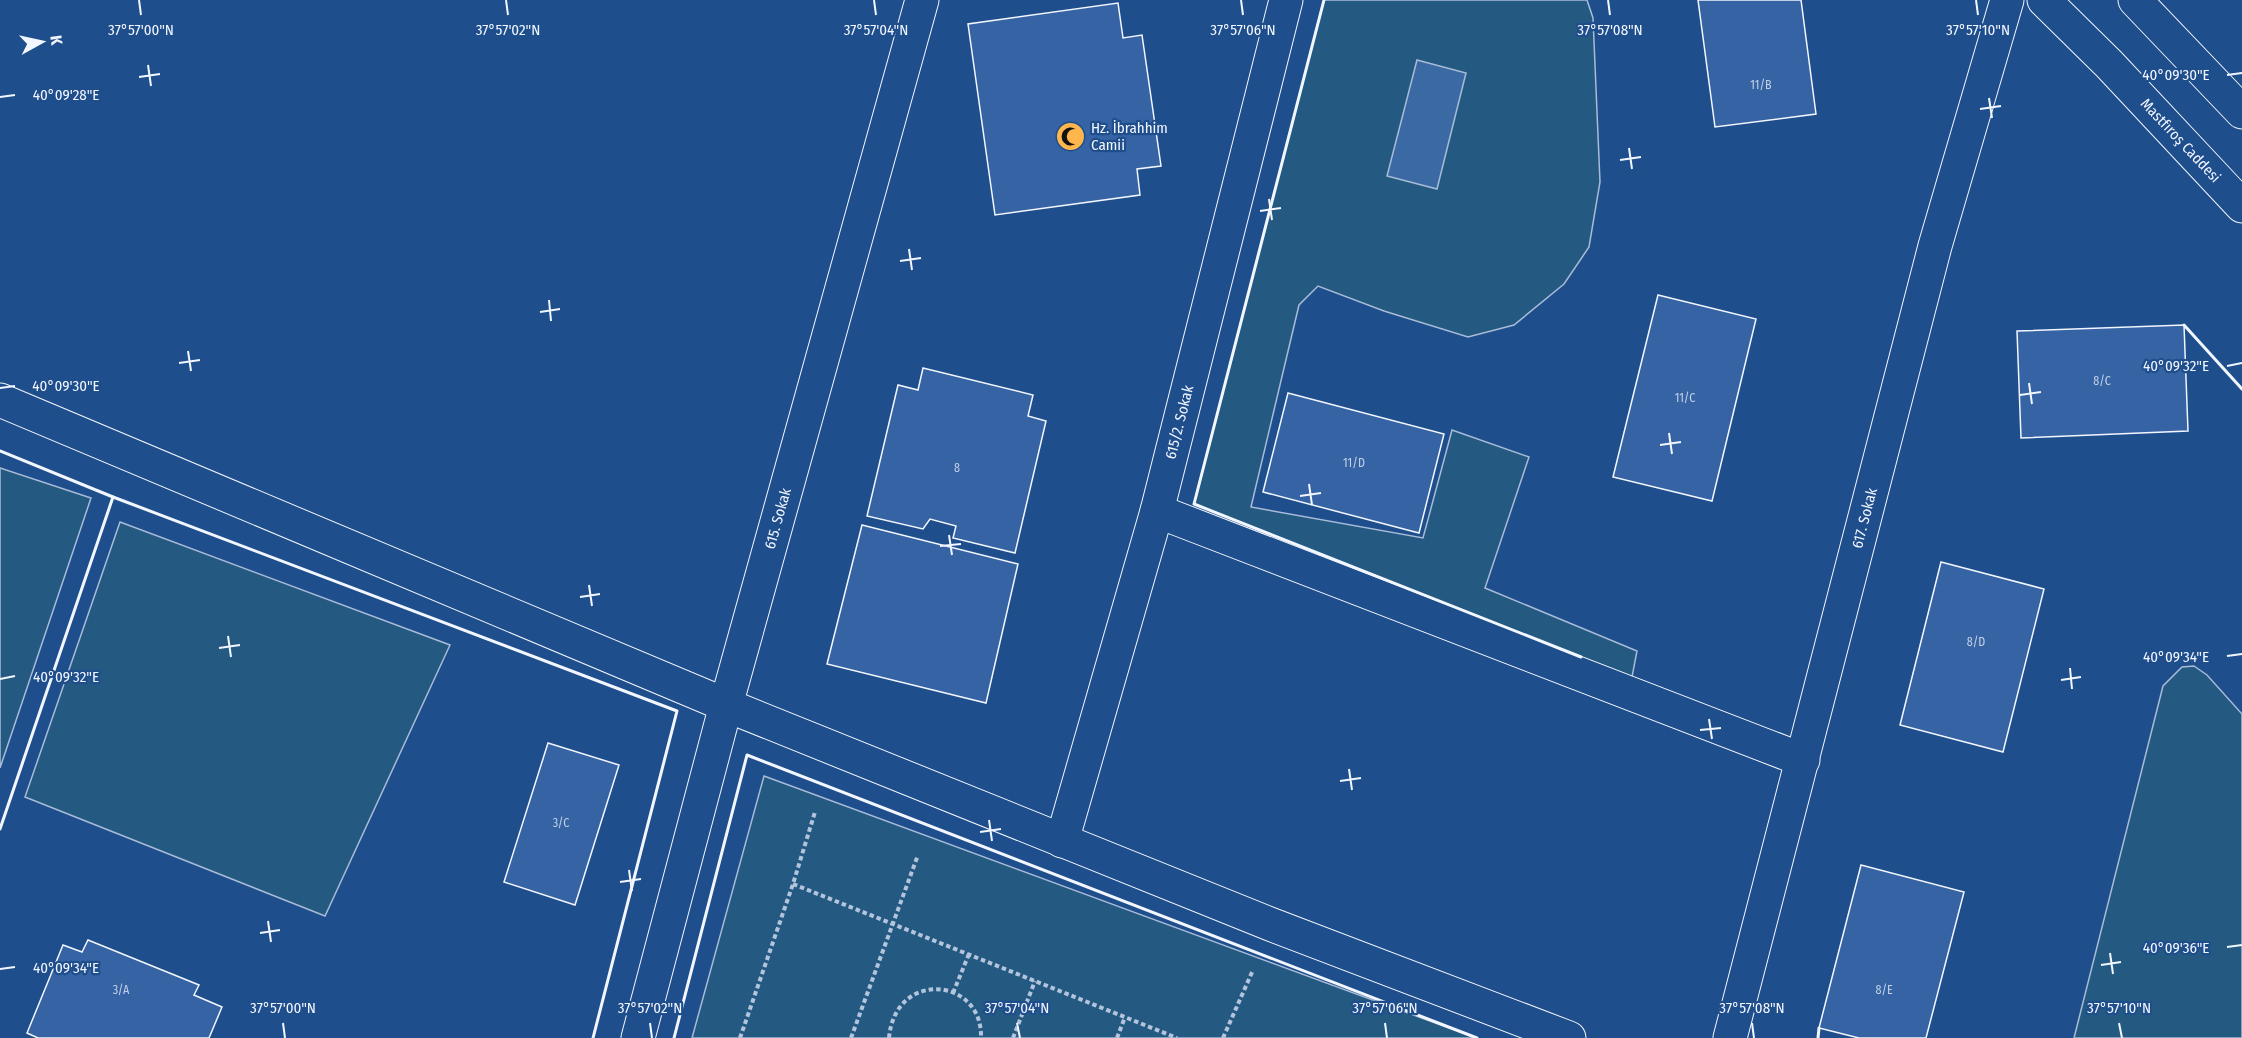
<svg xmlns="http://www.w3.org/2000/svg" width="2242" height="1038" font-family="'Fira Sans Condensed',sans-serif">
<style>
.green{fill:#245a82;stroke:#a8bbd7;stroke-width:1.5}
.water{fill:#3b69a3;stroke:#a8bbd7;stroke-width:1.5}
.building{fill:#3563a3;stroke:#f2f6ff;stroke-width:1.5}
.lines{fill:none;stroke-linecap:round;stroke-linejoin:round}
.minor-casing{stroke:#f2f6ff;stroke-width:35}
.secondary-casing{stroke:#f2f6ff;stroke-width:35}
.path{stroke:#b3c4dc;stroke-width:4;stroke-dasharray:4.5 3;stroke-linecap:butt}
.minor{stroke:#1f4e8c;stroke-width:33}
.secondary{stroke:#1f4e8c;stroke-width:33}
.wall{stroke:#f2f6ff;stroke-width:3}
.ticks{fill:none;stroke:#f2f6ff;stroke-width:2}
.labels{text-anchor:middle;stroke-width:4.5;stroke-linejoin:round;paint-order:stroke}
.number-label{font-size:12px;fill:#c3d1e8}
.poi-label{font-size:15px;fill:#f2f6ff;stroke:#1f4e8c;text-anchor:start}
.street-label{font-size:15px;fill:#f2f6ff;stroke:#1f4e8c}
.ticks-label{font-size:15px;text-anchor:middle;fill:#f2f6ff;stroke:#1f4e8c;stroke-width:4.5;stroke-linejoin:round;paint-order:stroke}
</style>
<rect width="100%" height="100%" fill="#1f4e8c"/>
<g class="green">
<polygon points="1324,0 1587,0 1593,18 1600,182 1589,247 1564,284 1514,325 1468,337 1384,311 1318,286 1299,305 1251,507 1423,538 1452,430 1529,457 1485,588 1637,651 1632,677 1194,504"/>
<polygon points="0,468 91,498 0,768"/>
<polygon points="120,522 450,645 325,916 25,797"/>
<polygon points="2194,666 2207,675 2242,714 2242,1038 2074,1038 2163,686 2182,667"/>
<polygon points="764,776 1476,1038 692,1038"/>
</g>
<polygon class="water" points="1417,60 1466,73 1437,189 1387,176"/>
<g class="building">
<polygon points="1698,0 1801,0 1816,114 1715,127"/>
<polygon points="1118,3 1123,38 1142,35 1161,166 1137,169 1140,195 995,215 968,24"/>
<polygon points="1658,295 1756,319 1712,501 1613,477"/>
<polygon points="2184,325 2188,431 2021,438 2017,331"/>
<polygon points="923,368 1033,395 1028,416 1046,421 1015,553 953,538 956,526 930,519 923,529 867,516 898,385 918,390"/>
<polygon points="1288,393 1444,434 1419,533 1263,492"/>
<polygon points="862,525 1018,564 986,703 827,664"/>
<polygon points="1941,562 2044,589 2003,752 1900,725"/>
<polygon points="548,743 619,765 575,905 504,882"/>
<polygon points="1861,865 1964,892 1926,1038 1859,1038 1819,1028"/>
<polygon points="88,940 199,985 194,995 222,1007 209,1038 38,1038 27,1033 63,945 82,952"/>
</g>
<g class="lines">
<defs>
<g id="minor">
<polyline points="0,400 726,705 1270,924 1569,1038"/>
<polyline points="1157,511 1803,760"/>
<path id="s1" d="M1062,841L1157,511L1286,0"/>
<path id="s2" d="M638,1038L726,705L922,0"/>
<path id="s3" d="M1730,1038L1935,246L2007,0"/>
</g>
<g id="secondary">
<path id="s4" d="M2044,0L2109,64L2242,206"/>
<polyline points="2135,0 2242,112"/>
</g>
</defs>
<use href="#minor" class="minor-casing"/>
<use href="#secondary" class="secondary-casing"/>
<g class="path">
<polyline points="793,884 1177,1038"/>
<polyline points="953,993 969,954"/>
<polyline points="740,1038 793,884 815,812"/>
<polyline points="851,1038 918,855"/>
<path d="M889,1038C895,969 983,977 981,1038"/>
<polyline points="1013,1038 1035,981"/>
<polyline points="1117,1038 1125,1017"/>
<polyline points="1223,1038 1253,970"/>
</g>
<use href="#minor" class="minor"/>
<use href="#secondary" class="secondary"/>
<g class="wall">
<polyline points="1324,0 1194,504 1581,657"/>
<polyline points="2184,325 2242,389"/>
<polyline points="0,451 113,497 677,711 593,1038"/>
<polyline points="0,829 113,497"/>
<polyline points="674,1038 747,755 1477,1038"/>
<polyline points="1818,1038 1819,1028"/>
</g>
</g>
<path class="ticks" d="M139,0L141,15M506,0L508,15M874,0L876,15M1241,0L1243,15M1608,0L1610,15M1976,0L1978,15M148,65L151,86M2227,75L2242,73M139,77L160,74M0,97L15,95M1989,98L1992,118M1980,109L2001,106M1629,148L1632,169M1620,160L1641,157M1269,199L1272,220M1260,211L1281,208M909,249L912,270M900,261L921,258M549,300L551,321M540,312L560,309M188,351L191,371M179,363L200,360M2227,366L2242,363M2029,383L2032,404M0,388L15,386M2020,395L2041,392M1669,433L1672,454M1660,445L1681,442M1309,484L1312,505M1300,496L1321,493M949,535L952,555M940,546L961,544M589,585L592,606M580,597L600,594M228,636L231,657M219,648L240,645M2227,656L2242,654M2070,668L2072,689M0,679L15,676M2061,680L2081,677M1709,719L1712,739M1700,730L1721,728M1349,769L1352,790M1340,781L1361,778M989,820L992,841M980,832L1001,829M629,870L632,891M620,882L641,879M268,921L271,942M260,933L280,930M2227,947L2242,945M2110,953L2113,974M2101,965L2121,962M0,969L15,967M283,1023L285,1038M650,1023L652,1038M1017,1023L1020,1038M1385,1023L1387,1038M1752,1023L1754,1038M2119,1023L2122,1038"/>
<defs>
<symbol id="mosque-disc" viewBox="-11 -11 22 22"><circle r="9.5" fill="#ffb74d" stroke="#1f4e8c"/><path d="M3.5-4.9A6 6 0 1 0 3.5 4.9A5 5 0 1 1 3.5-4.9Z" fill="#111"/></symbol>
</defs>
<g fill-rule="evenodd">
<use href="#mosque-disc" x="1054" y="120" width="33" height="33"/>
</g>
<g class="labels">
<g class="number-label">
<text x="1761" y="89">11/B</text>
<text x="2102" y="385">8/C</text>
<text x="1685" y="402">11/C</text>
<text x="1354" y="467">11/D</text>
<text x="957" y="472">8</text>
<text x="1976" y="646">8/D</text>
<text x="561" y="827">3/C</text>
<text x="121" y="994">3/A</text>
<text x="1884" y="994">8/E</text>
</g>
<g class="poi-label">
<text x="1091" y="133">Hz. İbrahhim<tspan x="1091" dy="17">Camii</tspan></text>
</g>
<g class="street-label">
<text dy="5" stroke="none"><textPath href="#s4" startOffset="196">Mastfıroş Caddesi</textPath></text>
<text dy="5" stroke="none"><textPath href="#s1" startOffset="435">615/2. Sokak</textPath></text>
<text dy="5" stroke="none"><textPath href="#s2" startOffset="538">615. Sokak</textPath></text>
<text dy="5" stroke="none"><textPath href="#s3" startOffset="537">617. Sokak</textPath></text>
</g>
</g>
<g class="ticks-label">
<text x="141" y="35">37°57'00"N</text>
<text x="508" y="35">37°57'02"N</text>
<text x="876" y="35">37°57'04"N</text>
<text x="1243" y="35">37°57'06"N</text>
<text x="1610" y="35">37°57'08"N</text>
<text x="1978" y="35">37°57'10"N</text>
<text x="2176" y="80">40°09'30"E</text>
<text x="66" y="100">40°09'28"E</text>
<text x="2176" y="371">40°09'32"E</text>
<text x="66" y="391">40°09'30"E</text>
<text x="2176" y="662">40°09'34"E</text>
<text x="66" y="682">40°09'32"E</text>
<text x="2176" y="953">40°09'36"E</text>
<text x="66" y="973">40°09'34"E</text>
<text x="283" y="1013">37°57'00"N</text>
<text x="650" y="1013">37°57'02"N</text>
<text x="1017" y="1013">37°57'04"N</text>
<text x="1385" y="1013">37°57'06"N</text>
<text x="1752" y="1013">37°57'08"N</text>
<text x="2119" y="1013">37°57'10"N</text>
</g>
<g transform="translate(42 42) rotate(82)" stroke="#1f4e8c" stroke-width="4.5" paint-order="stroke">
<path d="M0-4.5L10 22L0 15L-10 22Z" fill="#f2f6ff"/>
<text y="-9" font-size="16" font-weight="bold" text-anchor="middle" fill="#f2f6ff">K</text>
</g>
</svg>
